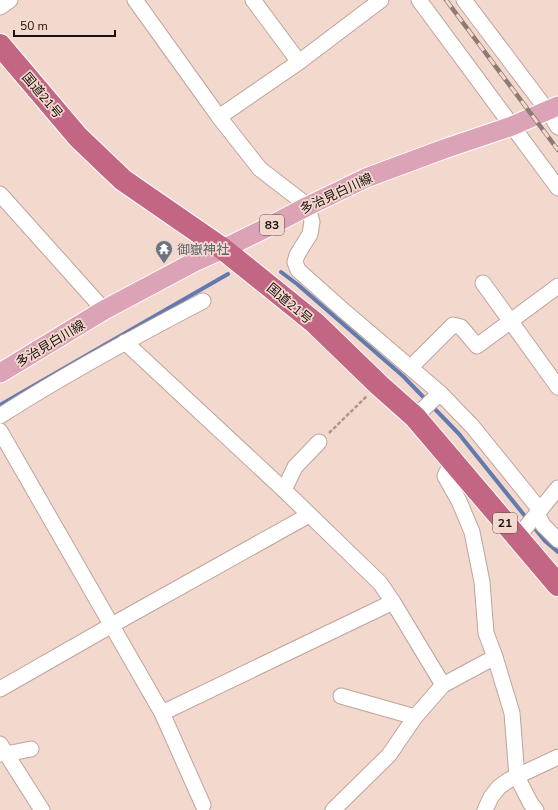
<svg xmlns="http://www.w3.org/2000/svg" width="558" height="810" font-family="'Nunito Sans','Noto Sans JP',sans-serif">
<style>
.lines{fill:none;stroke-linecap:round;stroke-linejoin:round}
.stream{stroke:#627aaf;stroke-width:4}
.minor-casing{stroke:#bea49b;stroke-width:17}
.major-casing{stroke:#fff;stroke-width:21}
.highway-casing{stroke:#fff;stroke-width:24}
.path{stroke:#ac978f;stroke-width:2.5;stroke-dasharray:4 2;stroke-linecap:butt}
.minor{stroke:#fff;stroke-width:15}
.major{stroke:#dba3b5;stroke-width:19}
.highway{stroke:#c36683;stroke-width:22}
.rail-casing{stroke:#8d7b74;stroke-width:4.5}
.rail{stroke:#f3d8ce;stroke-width:3;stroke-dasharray:9;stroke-linecap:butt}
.labels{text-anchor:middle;stroke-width:3.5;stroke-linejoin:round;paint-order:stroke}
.shield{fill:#f3d8ce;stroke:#5b4d48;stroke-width:1}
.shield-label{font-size:12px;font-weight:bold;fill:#1a110e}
.street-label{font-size:13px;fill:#1a110e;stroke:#f3d8ce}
.worship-label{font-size:13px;fill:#5b616d;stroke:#f3d8ce;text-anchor:start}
</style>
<rect width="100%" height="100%" fill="#f3d8ce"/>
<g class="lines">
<g class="stream">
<polyline points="281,272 297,284 403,376 459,434 545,541 558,552"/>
<polyline points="0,405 228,274"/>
</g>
<defs>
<g id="minor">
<polyline points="135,0 219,117 260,169 308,206 312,222 310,234 297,255 295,262 298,270 343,310 440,393 472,426 540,510"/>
<polyline points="253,0 299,62"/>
<polyline points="419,0 558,188"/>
<polyline points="464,0 547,110 558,127"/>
<polyline points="0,7 10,0"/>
<polyline points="219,117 299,62 381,0"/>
<polyline points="0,194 104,310"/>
<polyline points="483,283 558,387"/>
<polyline points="125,342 284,490 380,583 393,602 443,685"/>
<polyline points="411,367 453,325 461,327 477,346 558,286"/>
<path d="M0,416C65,374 134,337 203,301"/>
<polyline points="415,417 440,393"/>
<polyline points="0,431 162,713 203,805"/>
<polyline points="452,461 445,476 459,501 472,532 482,582 486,633 495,657 512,713 517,777 531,804 536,810"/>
<polyline points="284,490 295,467 319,442"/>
<polyline points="537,513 543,525 558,540"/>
<polyline points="517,538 558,488"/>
<polyline points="0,689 112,625 309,515"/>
<polyline points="341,696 415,717 443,685 495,657"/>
<polyline points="162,713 393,602"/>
<polyline points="0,744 42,810"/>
<polyline points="0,754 6,754 31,749"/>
<polyline points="333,810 389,755 415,717"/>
<polyline points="485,810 491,797 499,787 509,780 558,757"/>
</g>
<polyline id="major" points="0,373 104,310 194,262 223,249 262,230 308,206 366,178 444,149 512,126 558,106"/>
<polyline id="highway" points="0,45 78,137 123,180 223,249 263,281 315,323 379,385 415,417 558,585"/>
</defs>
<use href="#minor" class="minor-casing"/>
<use href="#major" class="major-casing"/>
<use href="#highway" class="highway-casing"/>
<polyline class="path" points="329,433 367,396"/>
<use href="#minor" class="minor"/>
<use href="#major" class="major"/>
<use href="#highway" class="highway"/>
<defs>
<polyline id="rail" points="446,0 558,150"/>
</defs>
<use href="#rail" class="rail-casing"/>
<use href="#rail" class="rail"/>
</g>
<defs>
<symbol id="temple-pin" viewBox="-11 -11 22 30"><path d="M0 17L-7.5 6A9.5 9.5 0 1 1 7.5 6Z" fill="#6b7280" stroke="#f3d8ce"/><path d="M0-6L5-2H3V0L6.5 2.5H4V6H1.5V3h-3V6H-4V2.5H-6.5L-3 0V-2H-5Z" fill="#fff"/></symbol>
</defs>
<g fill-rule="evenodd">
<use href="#temple-pin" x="154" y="239" width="20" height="27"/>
</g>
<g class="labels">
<g class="shield">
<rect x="260" y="215" width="24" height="20" rx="3"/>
<rect x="493" y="513" width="24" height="20" rx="3"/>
</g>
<g class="shield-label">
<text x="272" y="229">83</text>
<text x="505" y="527">21</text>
</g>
<g class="street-label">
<text transform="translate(43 95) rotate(50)" y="5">国道21号</text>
<text transform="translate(336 193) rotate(-25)" y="5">多治見白川線</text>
<text transform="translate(290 303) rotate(40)" y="5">国道21号</text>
<text transform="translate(50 343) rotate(-31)" y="5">多治見白川線</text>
</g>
<g class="worship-label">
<text x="177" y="254">御嶽神社</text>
</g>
</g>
<path d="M14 30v6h101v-6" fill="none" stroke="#1a110e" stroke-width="2"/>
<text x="20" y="30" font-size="12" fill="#1a110e" stroke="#f3d8ce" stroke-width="3" paint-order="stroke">50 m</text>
</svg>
